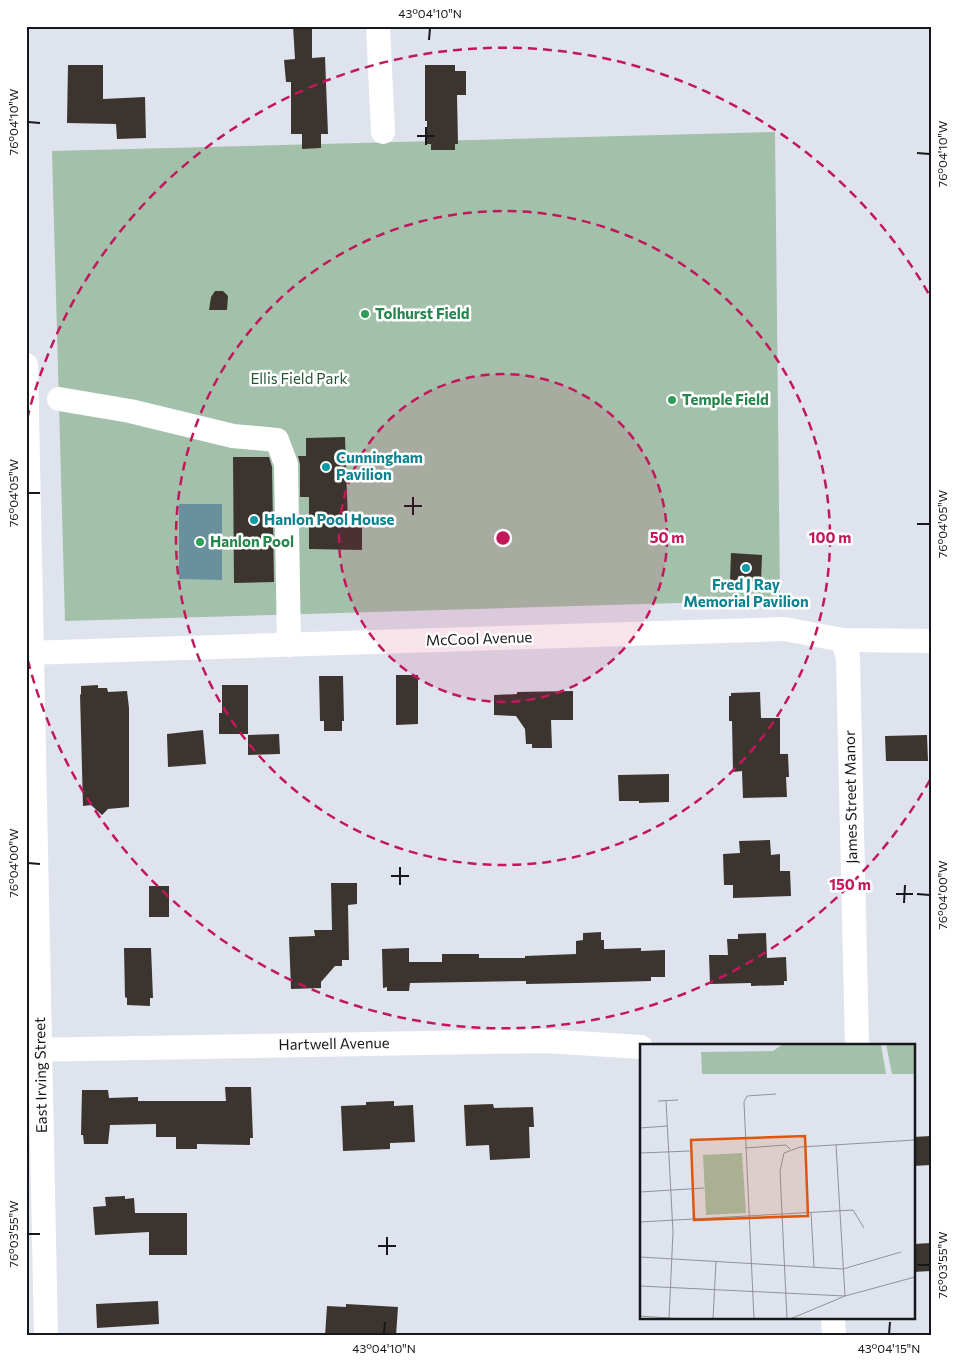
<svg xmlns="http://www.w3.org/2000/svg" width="957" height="1362" font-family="Commissioner,sans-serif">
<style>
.green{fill:#a3c0aa}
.water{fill:#6a909d}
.building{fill:#3c352f}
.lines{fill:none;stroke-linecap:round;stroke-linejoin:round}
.minor{stroke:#fff;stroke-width:24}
.ticks{fill:none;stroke:#17181c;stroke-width:2}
.ring{fill:none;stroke:#c2185b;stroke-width:2.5;stroke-dasharray:9 6}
.leisure-dot{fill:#2e9e5b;stroke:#fff;stroke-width:2}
.culture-dot{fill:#0f9aa8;stroke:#fff;stroke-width:2}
.labels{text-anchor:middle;stroke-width:5;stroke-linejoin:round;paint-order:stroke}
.leisure-label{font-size:15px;font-weight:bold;fill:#27864d;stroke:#fff;text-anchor:start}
.park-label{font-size:15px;fill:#255736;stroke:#fff}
.culture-label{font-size:15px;font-weight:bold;fill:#0d838f;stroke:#fff;text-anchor:start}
.street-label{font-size:15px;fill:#17181c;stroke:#fff}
.inset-road{fill:none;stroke:#8f9299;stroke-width:1}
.view{fill:#de560d;fill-opacity:0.15;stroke:#de560d;stroke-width:2.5}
.inset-edge{fill:none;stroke:#17181c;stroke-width:2.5}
.centre{fill:#c2185b;stroke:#fff;stroke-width:2.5}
.ring-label{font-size:15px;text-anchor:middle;font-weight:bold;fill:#c2185b;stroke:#fff;stroke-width:5;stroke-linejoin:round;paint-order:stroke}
.neatline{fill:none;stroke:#17181c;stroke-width:2}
.ticks-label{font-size:12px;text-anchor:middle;fill:#17181c}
</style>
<rect width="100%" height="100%" fill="#dfe3ed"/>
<polygon class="green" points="775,132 780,600 65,621 52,151"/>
<polygon class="water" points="179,504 222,504 222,580 179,579"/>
<g class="building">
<polygon points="293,26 312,26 312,58 325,57 328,134 321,134 321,148 302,149 302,134 291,134 291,82 286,82 284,60 295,59"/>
<polygon points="68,65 103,65 103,99 145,97 146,138 117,139 116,124 67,123"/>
<polygon points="425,65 455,65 455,71 466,71 466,95 457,95 458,144 455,144 455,150 431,150 431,144 427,144 427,121 425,121"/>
<polygon points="215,291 223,291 228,296 227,310 209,310 211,297"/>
<polygon points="345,437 348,522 362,522 362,550 309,549 309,497 300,497 300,464 298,456 306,456 306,438"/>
<polygon points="233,457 269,457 272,467 274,582 234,583"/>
<polygon points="731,553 762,555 761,582 730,581"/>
<polygon points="396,675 418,675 418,724 396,725"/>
<polygon points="319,676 343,676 344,721 342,721 342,731 324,731 324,721 320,721"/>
<polygon points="98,685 98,688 107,688 108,692 127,691 129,708 129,807 108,809 102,815 91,805 83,806 80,694 81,695 81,686"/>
<polygon points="222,685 248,685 248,734 219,734 219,713 222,713"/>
<polygon points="573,691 573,720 551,720 552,748 532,748 532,744 526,744 525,729 516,716 494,715 494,695 517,694 517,692"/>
<polygon points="760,692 761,718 780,718 780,754 788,754 789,777 786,777 787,797 743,798 742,771 733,772 732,721 729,721 729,696 731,696 731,693"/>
<polygon points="203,730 206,764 168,767 167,734"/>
<polygon points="279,734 280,754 248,755 248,735"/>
<polygon points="927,735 928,761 886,761 885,736"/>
<polygon points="669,774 669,802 639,803 639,801 619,801 618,775"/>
<polygon points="770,840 771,855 780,854 780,871 790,871 791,896 733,898 733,885 724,885 723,854 740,853 739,841"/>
<polygon points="331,883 357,883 357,904 348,905 349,960 342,960 342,966 335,966 321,982 321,988 291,989 289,937 315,936 314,930 332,930"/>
<rect x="149" y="886" width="20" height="31"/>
<polygon points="601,932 601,940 604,940 604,949 641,948 641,951 665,950 665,977 651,977 651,981 577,983 526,984 526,981 410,983 409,991 387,991 387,987 383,988 382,949 409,948 409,962 442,962 442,954 479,954 479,958 525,958 525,956 576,954 576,941 583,940 583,933"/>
<polygon points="766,933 767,958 786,957 787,981 784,981 784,985 751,986 751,983 710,984 709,955 728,955 727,939 738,939 738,934"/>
<polygon points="124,948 151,948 153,998 150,998 150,1006 127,1005 127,998 125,997"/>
<polygon points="225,1087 251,1087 253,1138 250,1138 250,1145 197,1144 197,1149 176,1149 176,1137 156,1137 156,1124 110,1125 108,1144 84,1144 83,1135 81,1135 82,1090 108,1090 109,1098 138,1097 138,1101 226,1101"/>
<polygon points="394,1101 394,1106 413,1105 415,1142 390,1143 390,1149 343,1151 341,1106 366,1105 366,1102"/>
<polygon points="493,1104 494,1108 533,1107 534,1127 529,1127 530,1158 490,1160 489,1145 466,1146 464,1105"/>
<polygon points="931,1136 931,1165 913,1166 913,1137"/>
<polygon points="125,1196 125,1199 134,1198 135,1213 187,1213 187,1255 149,1255 149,1232 95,1235 93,1207 106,1206 105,1197"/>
<polygon points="931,1243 931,1271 913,1272 913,1244"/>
<polygon points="158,1301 159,1324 97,1328 96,1304"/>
<polygon points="346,1304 398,1307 396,1336 325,1336 327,1306 346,1307"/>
</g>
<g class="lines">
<g class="minor">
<polyline points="378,26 383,132"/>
<polyline points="26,365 46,1336"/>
<polyline points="59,399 130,411 233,436 277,440 286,464 289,645"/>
<polyline points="843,640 848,658 857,1046"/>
<polyline points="26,653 784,629 843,640 931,641"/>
<polyline points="26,1050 545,1041 641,1047"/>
<polyline points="833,1318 834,1336"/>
</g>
</g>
<path class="ticks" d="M429,40L430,28M28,122L40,123M417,136H435M426,145V127M917,153L930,154M28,493H40M404,506H422M413,515V497M917,524H930M28,863L40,864M391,876H409M400,885V867M896,894H913M917,894L930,895M904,903L905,885M28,1234H40M378,1246H396M387,1255V1237M917,1265H930M384,1334L385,1322M889,1334L890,1322"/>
<circle cx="503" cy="538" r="164" fill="#c2185b" fill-opacity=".12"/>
<g class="ring">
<circle cx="503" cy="538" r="164"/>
<circle cx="503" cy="538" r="327"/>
<path d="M930 780A491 491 0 0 1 27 657M27 419A491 491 0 0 1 930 296"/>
</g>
<g class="leisure-dot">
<circle cx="365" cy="314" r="5"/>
<circle cx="672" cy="400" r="5"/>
<circle cx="200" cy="542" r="5"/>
</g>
<g class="culture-dot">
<circle cx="326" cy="467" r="5"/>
<circle cx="254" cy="520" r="5"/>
<circle cx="746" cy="568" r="5"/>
</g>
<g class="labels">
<g class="leisure-label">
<text x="375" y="319">Tolhurst Field</text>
<text x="682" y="405">Temple Field</text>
<text x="210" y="547">Hanlon Pool</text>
</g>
<g class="park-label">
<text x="299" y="384">Ellis Field Park</text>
</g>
<g class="culture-label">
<text x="336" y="463">Cunningham<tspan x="336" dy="17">Pavilion</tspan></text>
<text x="264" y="525">Hanlon Pool House</text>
<text x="746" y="590" text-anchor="middle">Fred J Ray<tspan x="746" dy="17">Memorial Pavilion</tspan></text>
</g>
<g class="street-label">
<text transform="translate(479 639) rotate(-2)" y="5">McCool Avenue</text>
<text transform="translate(851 797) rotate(-91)" y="5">James Street Manor</text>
<text transform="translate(334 1044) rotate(-1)" y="5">Hartwell Avenue</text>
<text transform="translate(41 1075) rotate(-91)" y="5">East Irving Street</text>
</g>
</g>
<g transform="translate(640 1044)">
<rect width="275" height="275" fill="#dfe3ed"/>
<path d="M143,0H241L246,30H62L61,8L133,7ZM246,0H275V30H252ZM102,109L106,169L66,171L63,111Z" fill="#a3c0aa"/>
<path class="inset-road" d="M18,57L38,56M26,57L33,188L29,275M0,84L27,82M105,104L146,101L150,105M0,109L50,107M0,148L64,144M171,168L174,223M0,178L213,166L224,184M0,213L203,225L261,208M0,242L205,252L196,101M0,272L42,275M73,275L76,217M114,275L104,58L107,52L136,50M147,275L140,127L144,109L160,103L275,96M150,275L205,252L275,233"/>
<path class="view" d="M165,92L168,172L54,176L51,96Z"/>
<rect width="275" height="275" class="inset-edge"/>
</g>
<circle cx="503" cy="538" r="8" class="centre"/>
<g class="ring-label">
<text x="667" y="543">50 m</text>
<text x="830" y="543">100 m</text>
<text x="850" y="890">150 m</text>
</g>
<rect width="957" height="1362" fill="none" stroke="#ffffff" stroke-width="55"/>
<rect x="28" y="28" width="902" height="1306" class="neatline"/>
<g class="ticks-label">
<text x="430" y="18">43°04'10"N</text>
<text transform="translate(14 122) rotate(-90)" y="4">76°04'10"W</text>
<text transform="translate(943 154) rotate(-90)" y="4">76°04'10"W</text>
<text transform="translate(14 493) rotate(-90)" y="4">76°04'05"W</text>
<text transform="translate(943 524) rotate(-90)" y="4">76°04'05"W</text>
<text transform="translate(14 863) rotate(-90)" y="4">76°04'00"W</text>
<text transform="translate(943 895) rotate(-90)" y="4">76°04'00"W</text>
<text transform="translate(14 1234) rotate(-90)" y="4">76°03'55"W</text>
<text transform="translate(943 1265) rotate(-90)" y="4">76°03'55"W</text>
<text x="384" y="1353">43°04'10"N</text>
<text x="889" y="1353">43°04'15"N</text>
</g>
</svg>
